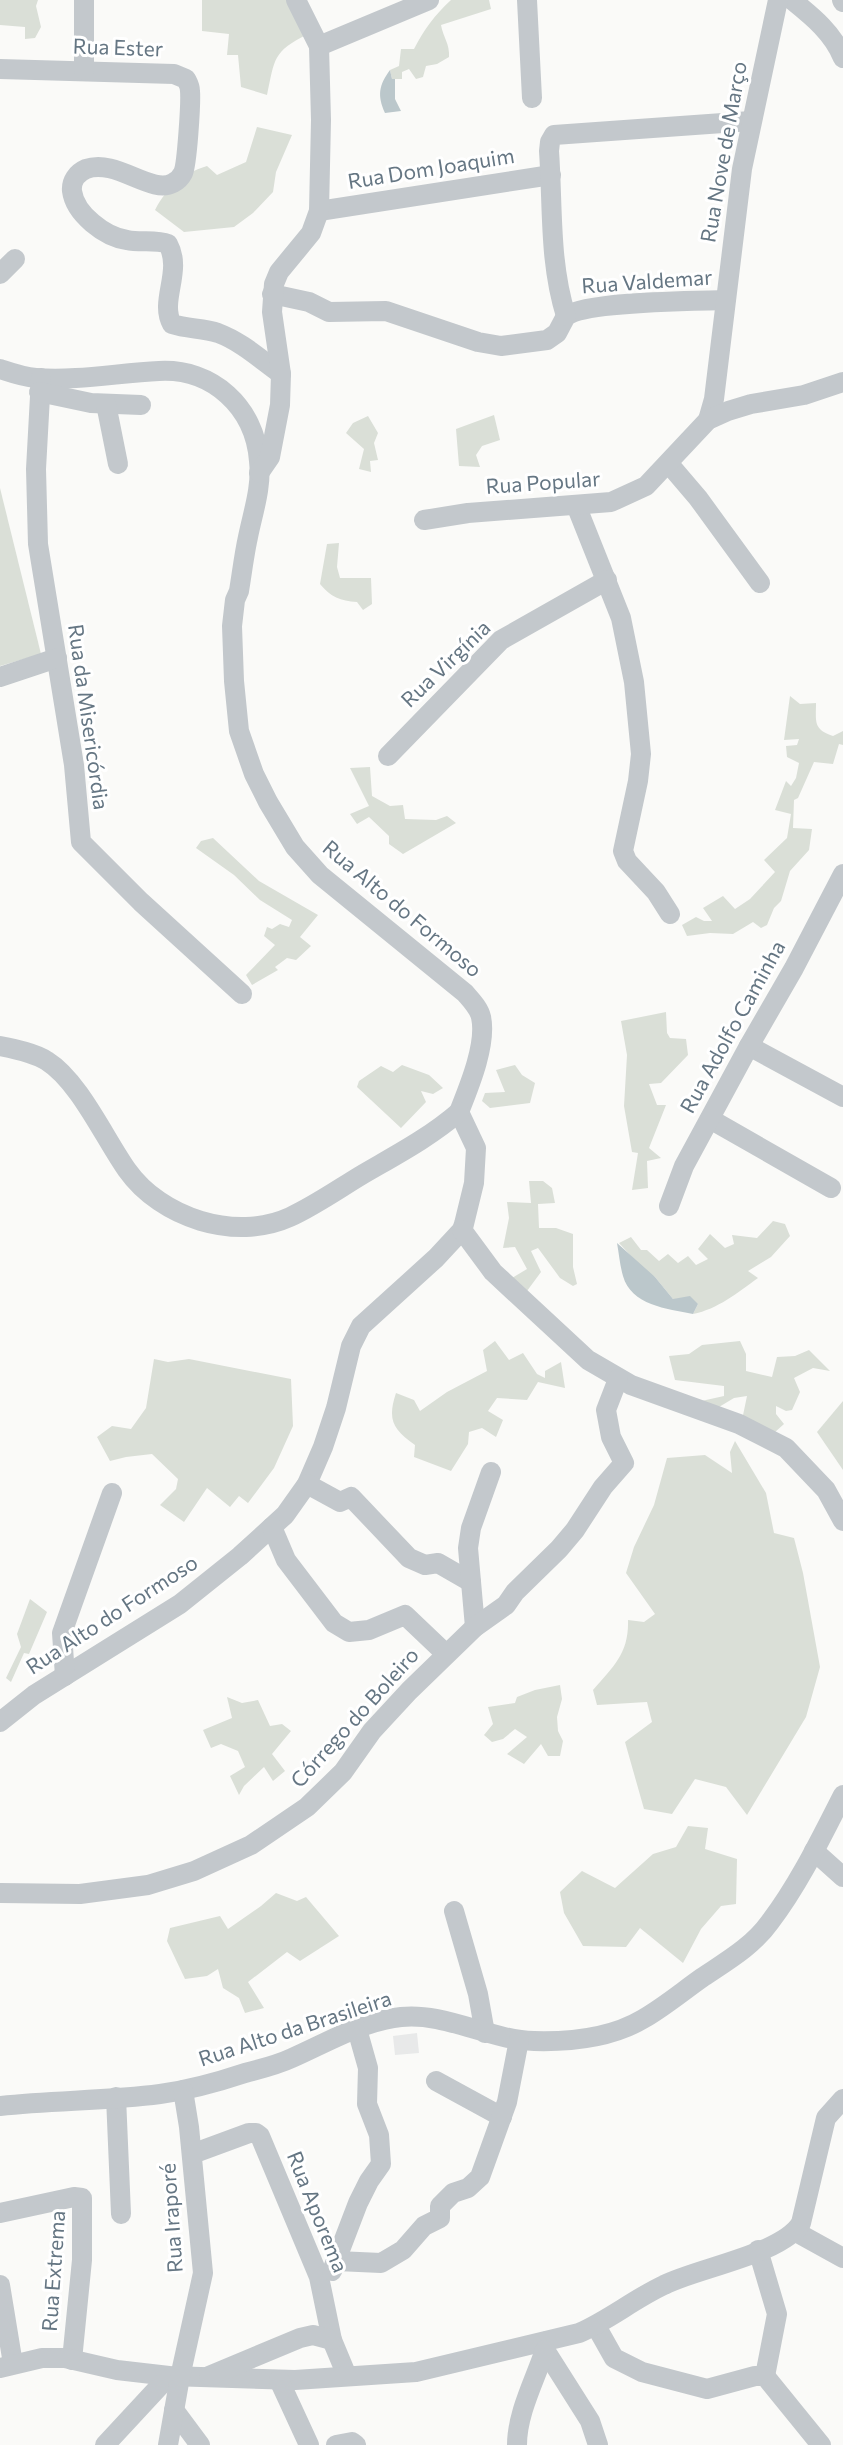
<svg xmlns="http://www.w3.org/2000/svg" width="843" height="2445" font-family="Commissioner,sans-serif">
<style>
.built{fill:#e8e9e9}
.green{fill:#dadfd7}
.water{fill:#bbc7cb}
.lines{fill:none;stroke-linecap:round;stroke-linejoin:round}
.minor{stroke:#c3c8cc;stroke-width:20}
.labels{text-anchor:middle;stroke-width:6;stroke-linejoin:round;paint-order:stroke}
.street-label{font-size:21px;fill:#657683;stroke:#fff}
</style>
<rect width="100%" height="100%" fill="#fafaf8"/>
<polygon class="built" points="417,2033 419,2053 395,2055 393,2036"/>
<g class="green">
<polygon points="0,0 38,0 36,6 41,27 35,38 25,39 25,27 0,25"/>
<path d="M202,0H291L308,34C272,52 275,59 267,95L241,87L238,55H227L229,34L202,31Z"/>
<path d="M451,0H489L491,9L441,25C443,37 450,44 449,57L437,64L426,66L423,77L416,79L409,69L402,72V79H392L390,70L399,66L401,49H414C425,28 434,16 451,0Z"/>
<path d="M257,127L292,135L276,172L273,192L253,213L234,227L184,232L155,210C167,187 183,173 207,166L217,175L246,162Z"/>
<polygon points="494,415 500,440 482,446 476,455 480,467 459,466 456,429"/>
<polygon points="368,416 378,433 374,443 378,460 370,461 371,472 359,469 364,449 346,433 353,423"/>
<polygon points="0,488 41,654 0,666"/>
<path d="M339,543L337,567L340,578H371L372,604L363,610L357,602C340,601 331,597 320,584L327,544Z"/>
<path d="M790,696L800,704L816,703C816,722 813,729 833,736L843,731V745L839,744L833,764L814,762L798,798L794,800L793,828L812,829L809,850L790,871L781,901L774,908L767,925L761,928L753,922L733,934L710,933L687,936L682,925L696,917L704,921H712L703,908L723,896L735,909L750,899L775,872L764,860L787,838L791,814L775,810L786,781L791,786L796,778L799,763L787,757L786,746L797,745L799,739L784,740Z"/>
<polygon points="370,767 372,796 390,806 403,805 405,819 436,820 447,816 456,823 403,854 389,844 389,836 369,817 357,824 350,814 369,806 350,768"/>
<polygon points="213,838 259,881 318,915 300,937 311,946 296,960 287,958 275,967 278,970 252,985 246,975 275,945 264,936 267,927 272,929 280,924 289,927 292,920 260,900 234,875 196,848 201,841"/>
<polygon points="666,1012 667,1033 670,1038 686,1039 688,1055 661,1083 649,1084 657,1105 666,1105 649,1148 661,1158 647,1161 648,1188 632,1190 638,1153 632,1152 624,1106 627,1055 621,1021"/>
<polygon points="402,1065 429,1075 443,1088 433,1094 421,1091 426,1102 401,1128 357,1087 359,1081 381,1066 393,1072"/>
<polygon points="515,1065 522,1075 535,1083 530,1103 490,1108 482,1101 485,1093 505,1092 496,1070"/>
<polygon points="529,1181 543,1181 552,1188 555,1203 538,1204 539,1228 556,1228 573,1234 573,1267 577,1284 573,1286 560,1278 538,1248 531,1251 541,1272 527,1291 512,1278 527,1269 515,1247 503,1248 509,1218 507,1202 531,1203"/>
<path d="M773,1221L785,1224L790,1236L771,1257L748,1271L758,1278C737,1293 718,1309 693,1314L698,1304L673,1299L655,1277L645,1271L619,1243L631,1237L641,1250H647L659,1261L668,1254L678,1263L688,1256L696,1265L708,1259L698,1249L710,1234L725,1248L734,1244L732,1235L757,1238Z"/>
<path d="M495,1341L509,1360L523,1353L537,1374L545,1378V1371L561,1362L565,1388L538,1382L527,1400L497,1398L488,1411L503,1420L496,1437L482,1428L469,1432L468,1444L451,1471L414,1457L415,1445C393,1429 387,1420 396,1393L414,1400L420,1411L447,1392L487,1371L483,1350Z"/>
<polygon points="740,1341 746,1354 746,1371 772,1377 777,1357 795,1356 809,1350 830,1371 813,1368 794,1378 800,1392 792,1410 786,1411 776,1406 776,1414 784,1424 774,1433 742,1420 747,1396 734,1398 719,1407 697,1402 724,1396 724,1386 675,1380 669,1356 689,1354 702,1345"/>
<polygon points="154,1359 168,1362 189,1359 291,1379 293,1426 274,1468 248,1503 239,1496 230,1507 207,1488 184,1522 160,1505 176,1489 178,1479 152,1454 126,1457 110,1461 97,1437 112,1426 131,1429 146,1408"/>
<polygon points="843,1401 843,1470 817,1432"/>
<path d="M735,1441L766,1493L774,1533L794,1538L803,1573L820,1667L806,1717L747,1815L726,1787L695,1779L672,1814L644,1809L625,1742L652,1722L647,1702L597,1705L593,1690C614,1666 629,1653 628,1620L644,1622L655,1614L626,1573L634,1547L654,1505L667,1458L705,1455L732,1473L730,1452Z"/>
<polygon points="30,1599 47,1612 29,1654 24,1653 11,1682 6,1678 21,1647 17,1634"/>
<polygon points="560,1685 562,1699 557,1717 558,1731 563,1741 560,1756 548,1756 541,1744 524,1764 507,1754 527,1737 515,1729 503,1739 492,1742 484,1735 493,1724 488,1707 515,1703 517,1697 535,1690"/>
<polygon points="227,1697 242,1703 258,1700 270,1726 282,1724 291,1731 272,1754 285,1771 273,1781 264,1767 244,1786 239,1795 230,1776 245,1767 238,1751 221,1744 211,1748 203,1730 232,1718"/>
<polygon points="688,1826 708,1828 705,1849 737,1859 736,1904 721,1906 701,1929 683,1963 640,1928 626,1947 583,1946 564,1913 560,1892 582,1871 615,1888 653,1854 676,1847"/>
<polygon points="276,1893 297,1901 306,1897 339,1936 300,1961 287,1952 248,1982 264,2008 245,2013 239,1998 223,1988 218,1969 207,1976 185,1979 167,1941 170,1928 220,1916 228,1929 261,1906"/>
</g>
<g class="water">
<path d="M390,70L392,79H395V99L401,111L385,113C377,95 379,85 390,70Z"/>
<path d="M617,1243L655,1277L673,1299L690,1296L698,1304L693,1314C667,1309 631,1305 623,1276C620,1266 619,1254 617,1243Z"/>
</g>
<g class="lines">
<g class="minor">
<polyline points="527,0 532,98"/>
<path d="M792,0C813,17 833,33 843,58"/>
<polyline points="842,0 843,2"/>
<polyline points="319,46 429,0"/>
<path d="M0,69L174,74L186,79C188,83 190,86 190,91C191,103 187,165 183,173C181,177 177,181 173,183C151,195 116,158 86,169C77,173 71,181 72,191C75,214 105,237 127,240C140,243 156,239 168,244C183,271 159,301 172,324C187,329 203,328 218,333C242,342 260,359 281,374"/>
<polyline points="84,70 84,0"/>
<polyline points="319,211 551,175"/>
<polyline points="0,274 15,259"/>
<path d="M272,294L309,302L329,312L386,311L478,342L501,346L547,340L557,333L566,316C587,301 695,301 725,300"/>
<path d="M566,316C549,262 553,207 549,151L550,142L554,135L751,121"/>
<path d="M0,369C12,373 23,377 36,378C77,381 118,373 159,371C212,368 255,407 259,461C262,487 253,512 248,537C244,555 242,573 239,591L235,600L232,626L234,681L239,731L254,774L268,802L295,847L320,875L465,993C471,1000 479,1008 481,1017C487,1044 469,1087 459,1112L476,1148L474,1183L464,1224L462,1230L436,1258L361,1326L351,1346L336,1408L323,1447L307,1484L285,1515L240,1556L180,1604L34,1695L0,1722"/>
<polyline points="41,378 36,469 38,544 74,765 81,842 141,902 242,994"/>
<polyline points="39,392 91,403 141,405"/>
<polyline points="106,404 118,464"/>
<polyline points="708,420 714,399 742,169 778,0"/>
<polyline points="669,464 698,498 760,583"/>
<polyline points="259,473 270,457 280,405 281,374 272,312 274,284 279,272 311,233 319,211 321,120 319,46 296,0"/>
<polyline points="576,505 621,618 634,682 641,754 638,781 623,851 627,861 656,892 670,914"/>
<polyline points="424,520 468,513 611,502 646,486 708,420 728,411 751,404 804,395 843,382"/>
<polyline points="0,677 57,658"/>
<polyline points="388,756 501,640 607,580"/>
<path d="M0,1046C15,1049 35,1053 47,1061C79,1081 105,1139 127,1170C161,1218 235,1242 290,1217C314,1206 337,1190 360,1176C394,1156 429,1138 459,1112"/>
<polyline points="749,1046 843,1097"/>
<polyline points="710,1119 831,1188"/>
<polyline points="669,1206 684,1166 749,1046 794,968 843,874"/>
<polyline points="462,1230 493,1272 588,1360 631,1385 739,1424 786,1448 826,1490 843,1521"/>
<polyline points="307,1484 340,1502 351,1497 409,1558 425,1565 438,1563 471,1582"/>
<polyline points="272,1527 286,1560 334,1623 349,1632 369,1630 405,1615 446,1654"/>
<polyline points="475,1627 468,1548 471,1528 491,1472"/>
<polyline points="65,1676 62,1633 112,1493"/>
<polyline points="814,1851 843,1877"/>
<polyline points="0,1893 80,1894 148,1885 194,1871 251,1845 307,1807 343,1772 372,1731 409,1691 475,1627 506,1605 515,1592 559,1549 575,1530 603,1487 624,1463 611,1437 606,1410 618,1379"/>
<polyline points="454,1911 478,1994 485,2033"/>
<polyline points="436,2081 502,2117"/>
<polyline points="116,2097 121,2214"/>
<path d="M0,2106C53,2100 107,2101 160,2094C189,2090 218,2082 245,2073C261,2069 277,2065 292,2058C326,2043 363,2021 401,2017C444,2012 490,2040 534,2041C571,2042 611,2038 643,2019C664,2007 683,1991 703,1977C727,1961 753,1946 770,1922C799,1884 821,1838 843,1795"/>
<polyline points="192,2154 249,2133 256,2133 260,2136 319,2277 332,2340 347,2376"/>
<polyline points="0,2213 74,2197 82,2198 82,2260 72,2360"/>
<polyline points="796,2232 843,2258"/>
<polyline points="758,2250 777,2314 765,2376"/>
<polyline points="337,2261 381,2263 403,2250 424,2226 440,2218 440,2206 453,2193 468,2188 480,2177 507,2102 519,2040"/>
<polyline points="332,2271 358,2203 369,2181 381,2164 379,2135 367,2104 368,2068 357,2029"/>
<polyline points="0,2285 13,2364"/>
<polyline points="596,2326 614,2358 642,2372 707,2389 755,2376 765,2376 821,2445"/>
<polyline points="547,2341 545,2350 590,2421 598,2445"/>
<path d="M0,2368L42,2358H65L117,2370L169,2376L295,2380L416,2372L579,2333C609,2320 634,2299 664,2285C697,2268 783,2254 801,2223L826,2118L843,2099"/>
<polyline points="209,2376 300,2338 313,2335 332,2340"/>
<polyline points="279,2380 309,2445"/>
<polyline points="174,2410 200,2445"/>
<polyline points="105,2445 169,2376"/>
<polyline points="168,2445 180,2377 203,2273 189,2127 183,2090"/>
<polyline points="336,2445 352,2442 356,2445"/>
<path d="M517,2445C517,2413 535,2380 545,2350"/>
</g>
</g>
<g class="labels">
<g class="street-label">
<text transform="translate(118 48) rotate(2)" y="7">Rua Ester</text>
<text transform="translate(724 152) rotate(-80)" y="7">Rua Nove de Março</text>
<text transform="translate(431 169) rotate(-9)" y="7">Rua Dom Joaquim</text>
<text transform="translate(647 282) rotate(-4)" y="7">Rua Valdemar</text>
<text transform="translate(543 483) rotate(-4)" y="7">Rua Popular</text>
<text transform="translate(446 664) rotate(-44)" y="7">Rua Virgínia</text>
<text transform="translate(88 717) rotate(82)" y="7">Rua da Misericórdia</text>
<text transform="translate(402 909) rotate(40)" y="7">Rua Alto do Formoso</text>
<text transform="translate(733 1027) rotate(-61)" y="7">Rua Adolfo Caminha</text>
<text transform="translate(112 1615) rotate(-33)" y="7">Rua Alto do Formoso</text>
<text transform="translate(355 1718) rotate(-48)" y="7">Córrego do Boleiro</text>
<text transform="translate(295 2029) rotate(-18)" y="7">Rua Alto da Brasileira</text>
<text transform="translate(317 2212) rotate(68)" y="7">Rua Aporema</text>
<text transform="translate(172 2218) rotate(-94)" y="7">Rua Iraporé</text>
<text transform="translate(54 2271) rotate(-86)" y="7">Rua Extrema</text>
</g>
</g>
</svg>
